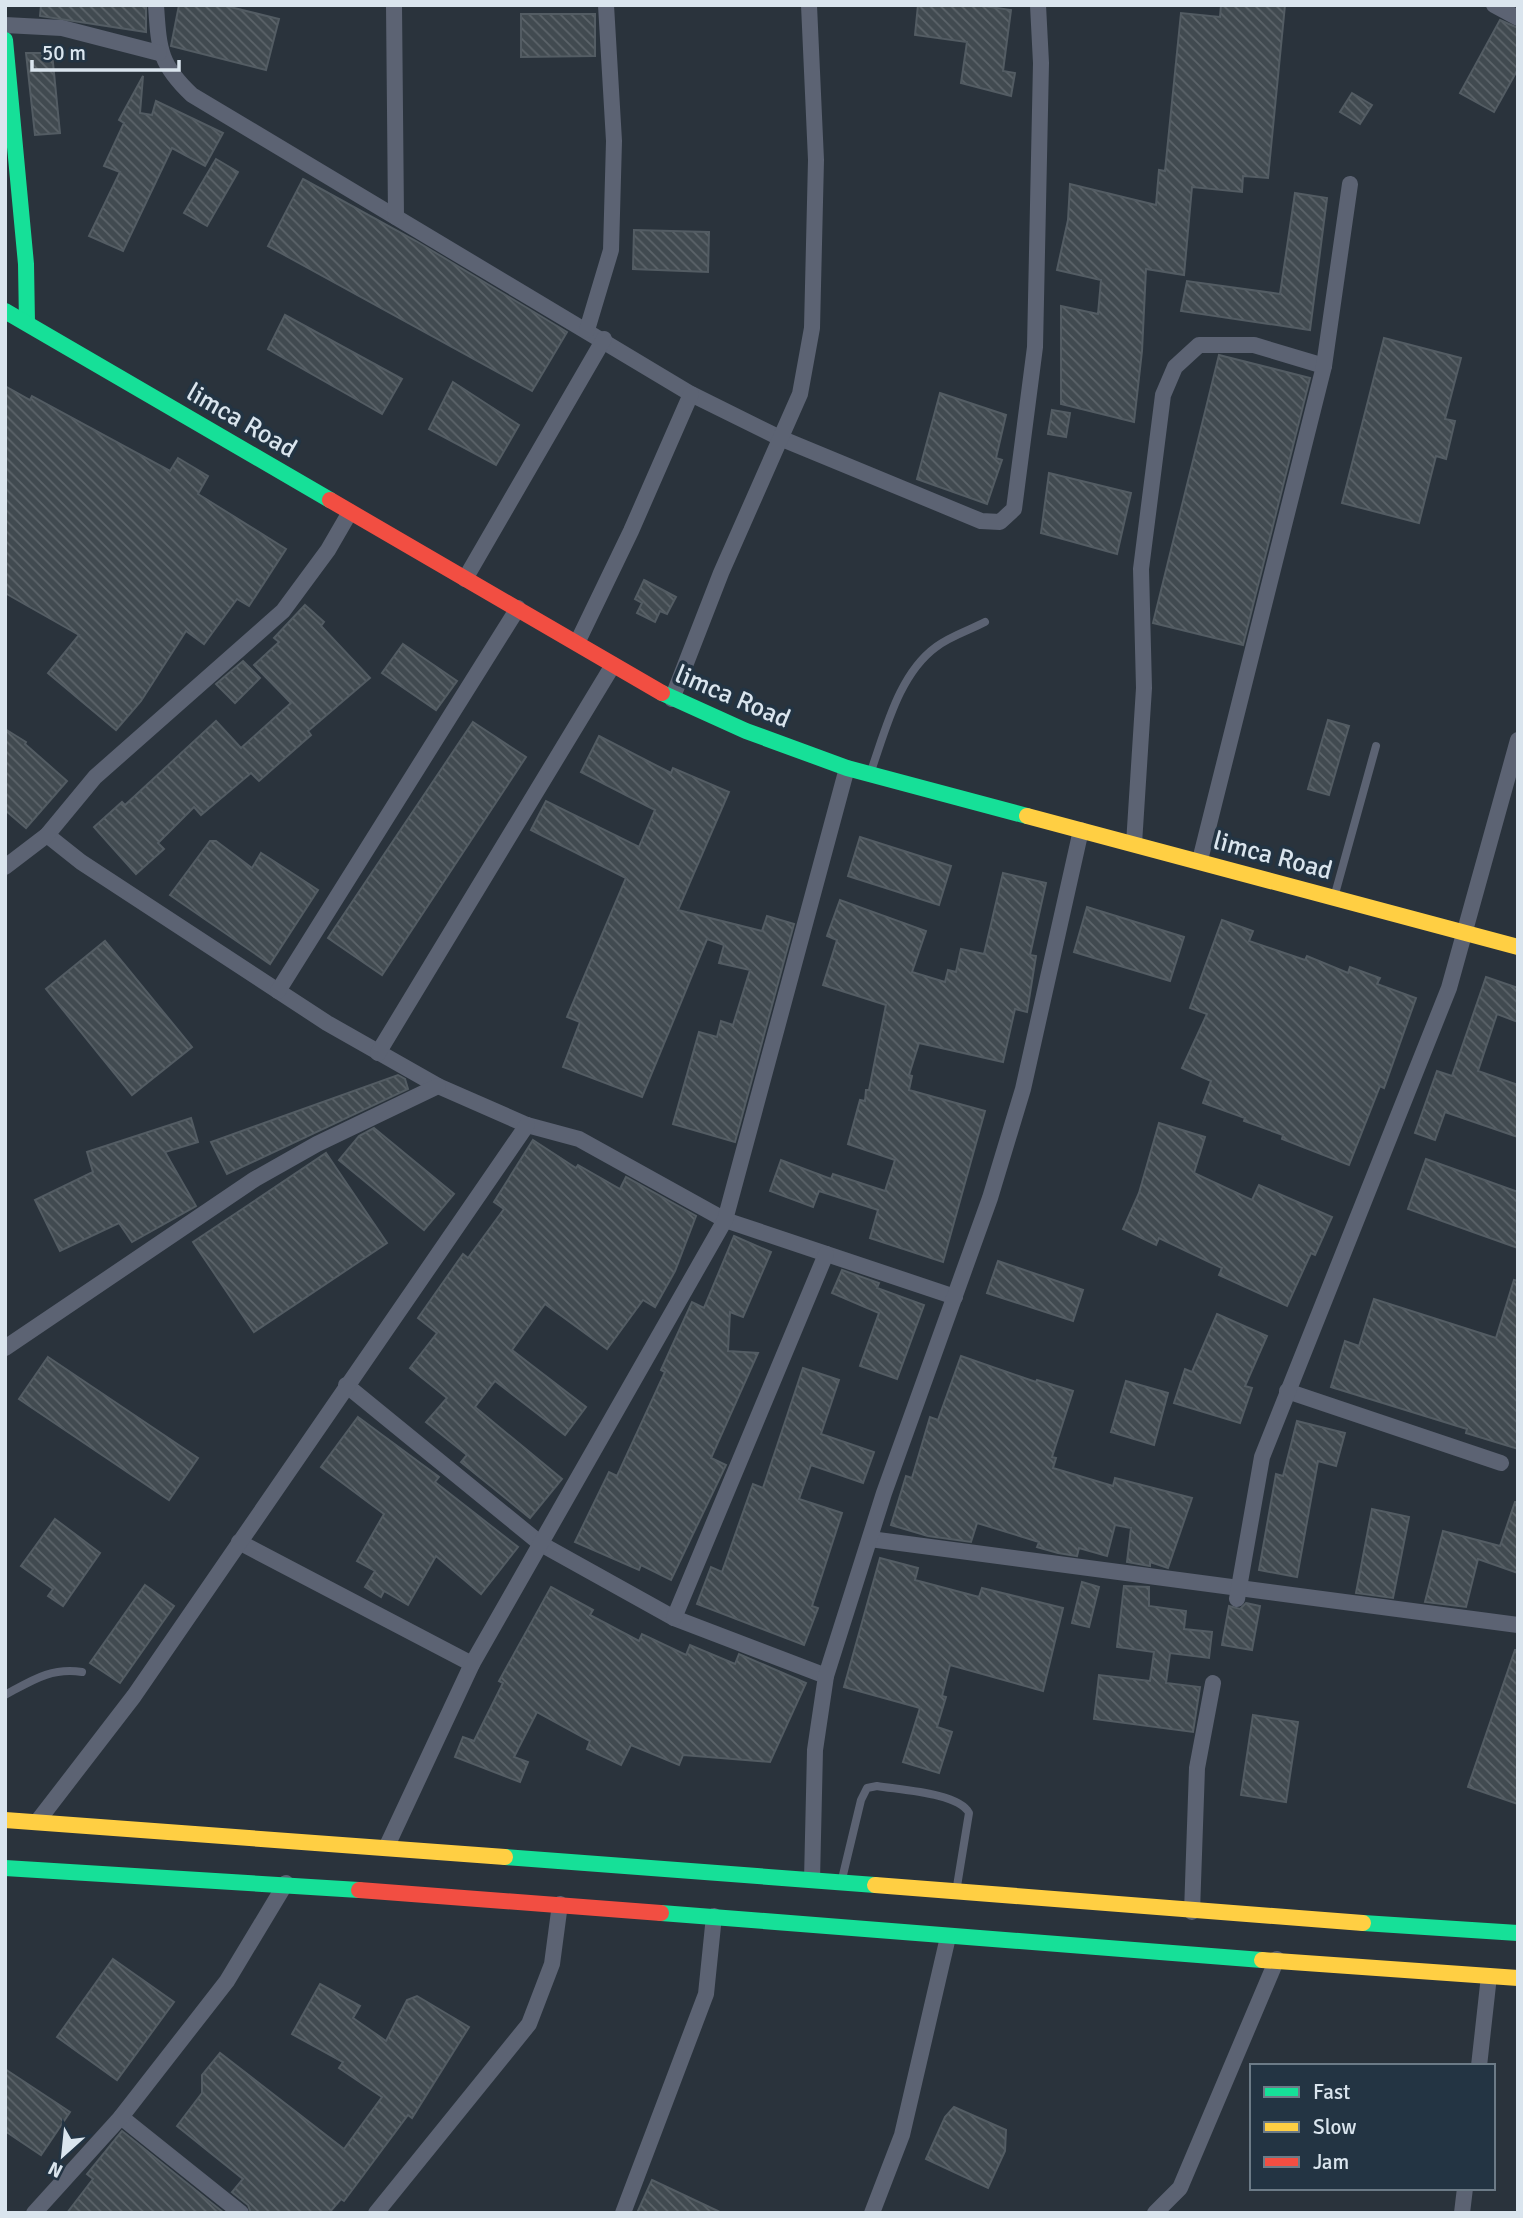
<svg xmlns="http://www.w3.org/2000/svg" width="1523" height="2218" font-family="Signika,sans-serif">
<style>
.building{fill:url(#building-back-hatch);stroke:#535c63;stroke-width:2}
.lines{fill:none;stroke-linecap:round;stroke-linejoin:round}
.lane{stroke:#5c6373;stroke-width:8}
.street{stroke:#5c6373;stroke-width:16}
.fast{stroke:#16e098;stroke-width:16}
.slow{stroke:#ffcf43;stroke-width:16}
.jam{stroke:#f24e42;stroke-width:16}
.labels{text-anchor:middle;stroke-width:7;stroke-linejoin:round;paint-order:stroke}
.street-label{font-size:26px;fill:#dae5ee;stroke:#233443}
</style>
<defs>
<pattern id="building-back-hatch" width="6" height="6" patternUnits="userSpaceOnUse" patternTransform="scale(1.75)"><rect width="6" height="6" fill="#414a50"/><path d="M-1 5l2 2M0 0l6 6M5-1l2 2" fill="none" stroke="#5c646a"/></pattern>
</defs>
<rect width="100%" height="100%" fill="#2a333c"/>
<g class="building">
<polygon points="41,5 146,5 146,32 40,16"/>
<polygon points="179,5 222,5 279,19 266,70 171,46"/>
<polygon points="918,5 977,5 1011,10 1003,71 1015,73 1011,96 961,83 967,42 915,35"/>
<polygon points="1221,5 1285,5 1268,178 1243,176 1242,192 1192,187 1184,275 1146,269 1142,351 1134,422 1061,404 1061,306 1098,314 1101,280 1057,270 1068,220 1070,184 1156,205 1159,170 1165,171 1181,13 1220,17"/>
<polygon points="521,14 595,14 595,56 521,57"/>
<polygon points="1500,20 1518,28 1518,69 1494,112 1460,93"/>
<polygon points="26,53 52,53 60,133 35,135"/>
<polygon points="143,76 140,113 152,115 156,101 223,133 205,166 172,148 123,251 89,236 120,172 104,166 124,123 119,120"/>
<polygon points="1352,93 1372,105 1360,124 1340,112"/>
<polygon points="216,159 238,172 207,226 184,213"/>
<polygon points="303,179 416,241 567,332 532,391 268,246"/>
<polygon points="1295,193 1327,198 1310,330 1181,311 1187,281 1280,294"/>
<polygon points="634,230 709,232 708,272 633,269"/>
<polygon points="285,315 402,379 382,414 268,349"/>
<polygon points="1384,338 1461,358 1445,419 1455,421 1446,459 1436,456 1419,523 1342,503"/>
<polygon points="1219,355 1310,378 1243,645 1153,623"/>
<polygon points="453,382 519,425 496,465 429,429"/>
<polygon points="5,386 30,400 32,396 170,471 178,458 208,476 198,494 286,549 249,606 237,599 204,644 186,631 141,701 116,730 48,673 79,635 5,593"/>
<polygon points="940,393 1006,415 996,458 1002,460 987,504 917,479"/>
<polygon points="1052,410 1070,413 1066,437 1048,434"/>
<polygon points="1049,473 1131,493 1117,554 1041,533"/>
<polygon points="644,580 676,597 667,614 660,611 655,622 637,613 642,603 635,599"/>
<polygon points="305,605 324,622 321,626 370,678 308,731 311,735 259,781 251,773 201,815 194,807 158,843 164,849 136,874 94,827 122,802 125,805 216,721 241,748 291,703 254,665 279,642 274,638"/>
<polygon points="403,644 457,681 436,710 382,673"/>
<polygon points="243,661 260,678 235,703 216,684"/>
<polygon points="1328,720 1349,726 1329,795 1308,789"/>
<polygon points="473,722 526,757 382,975 328,938"/>
<polygon points="5,729 26,742 25,744 67,781 26,828 5,810"/>
<polygon points="599,736 671,773 673,768 729,792 678,910 762,931 767,916 794,924 735,1142 673,1124 699,1032 717,1037 721,1021 733,1025 750,970 719,963 724,945 707,939 642,1097 563,1067 580,1022 567,1017 626,878 531,830 546,801 639,847 655,810 581,772"/>
<polygon points="860,837 951,866 939,905 848,876"/>
<polygon points="210,841 216,841 252,868 261,853 318,890 270,964 170,895"/>
<polygon points="1003,873 1046,883 1030,955 1036,956 1027,1012 1015,1009 1003,1062 919,1043 909,1075 912,1076 909,1090 985,1111 943,1262 870,1238 878,1210 819,1191 813,1207 770,1191 781,1160 831,1179 833,1174 885,1191 895,1160 848,1144 860,1100 865,1101 866,1090 869,1090 886,1005 823,985 837,940 827,936 840,900 926,931 912,972 945,982 948,970 956,972 961,949 984,954"/>
<polygon points="1087,907 1184,937 1170,981 1074,952"/>
<polygon points="1222,920 1253,931 1249,941 1305,960 1307,956 1348,973 1350,967 1380,978 1377,984 1416,998 1384,1088 1380,1086 1349,1165 1282,1139 1283,1135 1244,1121 1245,1118 1203,1103 1211,1081 1182,1068 1207,1014 1190,1008"/>
<polygon points="105,941 192,1047 132,1095 46,989"/>
<polygon points="1486,977 1518,988 1518,1022 1497,1014 1478,1071 1518,1085 1518,1137 1445,1112 1435,1140 1415,1133 1437,1071 1452,1076"/>
<polygon points="398,1075 405,1079 408,1089 227,1174 211,1142"/>
<polygon points="191,1118 198,1142 165,1152 196,1206 132,1242 119,1223 60,1251 35,1200 93,1172 87,1152"/>
<polygon points="1159,1123 1205,1137 1194,1173 1252,1200 1259,1185 1332,1217 1315,1255 1311,1253 1287,1306 1219,1275 1222,1268 1159,1238 1156,1245 1123,1229 1139,1193"/>
<polygon points="374,1128 454,1194 424,1230 339,1160 359,1136"/>
<polygon points="533,1140 576,1168 578,1165 620,1189 626,1177 696,1216 675,1271 655,1307 643,1300 607,1349 545,1304 512,1350 586,1407 565,1435 495,1381 475,1407 562,1479 530,1518 461,1462 467,1455 426,1422 447,1398 410,1368 437,1333 418,1318 463,1254 468,1258 504,1209 494,1202"/>
<polygon points="326,1153 387,1243 254,1332 193,1242"/>
<polygon points="1426,1159 1518,1192 1518,1248 1408,1209"/>
<polygon points="734,1236 771,1252 743,1317 730,1312 728,1351 758,1353 711,1458 726,1465 671,1580 641,1565 639,1570 575,1542 609,1472 617,1476 665,1372 661,1370 692,1302 704,1308"/>
<polygon points="998,1261 1083,1290 1073,1321 987,1293"/>
<polygon points="842,1270 879,1283 877,1288 924,1305 897,1379 860,1366 879,1313 832,1293"/>
<polygon points="1514,1280 1518,1281 1518,1449 1466,1433 1467,1429 1331,1387 1345,1341 1359,1346 1374,1299 1496,1338"/>
<polygon points="1217,1314 1267,1336 1245,1386 1252,1388 1240,1423 1174,1403 1185,1369 1192,1372"/>
<polygon points="961,1356 1036,1382 1037,1380 1073,1391 1052,1457 1056,1458 1053,1468 1113,1486 1115,1478 1192,1498 1168,1568 1150,1562 1150,1566 1127,1562 1131,1528 1115,1525 1107,1556 1079,1548 1077,1556 1058,1553 1037,1547 1039,1542 977,1523 971,1542 928,1536 891,1525 906,1476 912,1478 930,1417 938,1420"/>
<polygon points="48,1357 198,1458 169,1500 19,1399"/>
<polygon points="803,1368 839,1380 821,1434 874,1452 863,1483 811,1465 799,1499 842,1513 812,1606 818,1608 804,1645 697,1604 711,1567 722,1572 753,1484 763,1488"/>
<polygon points="1126,1381 1168,1393 1154,1445 1111,1432"/>
<polygon points="358,1417 439,1477 435,1482 518,1547 481,1594 436,1556 408,1605 384,1591 381,1597 365,1587 375,1571 357,1561 384,1514 321,1467"/>
<polygon points="1297,1421 1345,1433 1336,1466 1318,1461 1297,1577 1259,1570 1276,1474 1283,1476"/>
<polygon points="1515,1502 1518,1502 1518,1573 1478,1559 1466,1607 1425,1602 1443,1531 1500,1546"/>
<polygon points="1372,1509 1409,1517 1393,1598 1356,1593"/>
<polygon points="55,1519 100,1553 63,1606 48,1596 53,1589 21,1566"/>
<polygon points="880,1558 918,1568 915,1580 979,1597 982,1588 1063,1608 1043,1691 950,1665 942,1696 946,1697 937,1727 952,1732 939,1773 903,1762 920,1708 844,1687"/>
<polygon points="1082,1582 1099,1587 1089,1627 1072,1623"/>
<polygon points="145,1585 174,1606 120,1683 90,1663"/>
<polygon points="1124,1586 1149,1587 1149,1606 1186,1611 1184,1629 1212,1632 1209,1658 1170,1653 1166,1683 1200,1687 1193,1732 1094,1719 1099,1675 1150,1681 1154,1652 1117,1647"/>
<polygon points="551,1587 593,1610 590,1615 639,1641 642,1634 686,1655 690,1645 735,1664 739,1654 806,1683 770,1762 683,1755 679,1765 631,1745 621,1765 587,1749 590,1741 537,1712 514,1757 528,1762 520,1782 455,1757 463,1737 474,1741 503,1683 499,1681"/>
<polygon points="1246,1603 1260,1606 1252,1650 1222,1645 1229,1606 1240,1609"/>
<polygon points="1515,1650 1518,1650 1518,1804 1468,1787"/>
<polygon points="1253,1715 1298,1722 1286,1802 1241,1795"/>
<polygon points="113,1959 174,2002 117,2080 57,2037"/>
<polygon points="320,1984 360,2006 353,2018 386,2041 407,2000 417,1996 469,2027 412,2118 408,2115 344,2201 341,2199 329,2213 251,2213 248,2205 232,2192 243,2179 177,2126 202,2093 202,2075 220,2053 344,2149 382,2097 339,2068 343,2062 292,2034"/>
<polygon points="5,2069 70,2112 41,2155 5,2131"/>
<polygon points="954,2107 1006,2130 1005,2151 988,2188 926,2159 945,2117"/>
<polygon points="122,2131 224,2213 67,2213 93,2179 87,2174"/>
<polygon points="652,2180 722,2213 637,2213"/>
</g>
<g class="lines">
<g class="lane">
<path d="M871,771C886,729 899,674 936,647C950,636 970,630 985,622"/>
<polyline points="1335,894 1376,746"/>
<path d="M5,1695C31,1681 51,1667 82,1672"/>
<path d="M842,1879L861,1800L867,1788L877,1786C900,1790 959,1793 969,1813L957,1886"/>
</g>
<g class="street">
<path d="M156,5C159,49 159,64 192,95L691,394L780,438L981,521L1000,522L1014,509L1035,347L1041,63L1038,5"/>
<polyline points="394,5 396,217"/>
<polyline points="1494,5 1518,18"/>
<polyline points="5,25 62,28 159,53"/>
<polyline points="587,330 611,250 614,141 606,5"/>
<polyline points="465,579 604,339"/>
<polyline points="577,643 631,531 691,394"/>
<polyline points="672,699 721,573 800,394 812,328 816,160 809,5"/>
<polyline points="47,835 81,862 327,1023 438,1086 527,1125 579,1139 725,1220 955,1297"/>
<polyline points="1134,844 1144,688 1141,569 1163,395 1175,367 1199,345 1254,345 1324,366"/>
<polyline points="1200,860 1324,366 1350,184"/>
<polyline points="5,867 47,835 95,777 283,611 328,550 350,512"/>
<polyline points="278,991 518,608"/>
<polyline points="378,1053 613,665"/>
<polyline points="5,1348 255,1179 317,1144 438,1086"/>
<polyline points="346,1385 541,1544 674,1618 826,1676"/>
<polyline points="1287,1391 1501,1463"/>
<polyline points="870,1539 1518,1625"/>
<polyline points="239,1542 472,1664"/>
<polyline points="1237,1599 1262,1457 1449,988 1518,740"/>
<polyline points="674,1618 826,1254"/>
<polyline points="37,1822 134,1696 527,1125"/>
<polyline points="386,1848 472,1664 725,1220 847,768"/>
<polyline points="812,1880 815,1750 826,1676 884,1493 990,1198 1023,1089 1081,830"/>
<polyline points="1192,1912 1197,1768 1213,1683"/>
<polyline points="1479,2066 1489,1976"/>
<polyline points="121,2117 241,2213"/>
<polyline points="34,2213 121,2117 227,1981 286,1883"/>
<polyline points="376,2213 529,2024 552,1964 560,1904"/>
<polyline points="623,2213 706,1994 714,1916"/>
<polyline points="872,2213 902,2135 948,1937"/>
<polyline points="1155,2213 1180,2188 1277,1959"/>
<polyline points="1462,2213 1465,2188"/>
</g>
<g class="fast">
<polyline points="5,40 26,264 27,323"/>
<polyline points="5,311 330,500"/>
<polyline points="662,693 746,731 847,768 1027,816"/>
<polyline points="505,1857 875,1885"/>
<polyline points="5,1868 359,1890"/>
<polyline points="661,1913 1262,1960"/>
<polyline points="1363,1923 1518,1933"/>
</g>
<g class="slow">
<polyline points="1027,816 1518,947"/>
<polyline points="5,1820 505,1857"/>
<polyline points="875,1885 1363,1923"/>
<polyline points="1262,1960 1518,1978"/>
</g>
<g class="jam">
<polyline points="330,500 662,693"/>
<polyline points="359,1890 661,1913"/>
</g>
</g>
<g class="labels">
<g class="street-label">
<text transform="translate(242 420) rotate(30)" y="9">limca Road</text>
<text transform="translate(733 696) rotate(23)" y="9">limca Road</text>
<text transform="translate(1273 855) rotate(15)" y="9">limca Road</text>
</g>
</g>
<rect width="1523" height="2218" fill="none" stroke="#dae5ee" stroke-width="14"/>
<rect x="1250" y="2064" width="245" height="126" fill="#233443" stroke="#6c7b87" stroke-width="2"/>
<rect x="1264" y="2087" width="35" height="10" fill="#16e098" stroke="#6c7b87" stroke-width="2"/>
<text x="1313" y="2099" font-size="21" fill="#dae5ee">Fast</text>
<rect x="1264" y="2122" width="35" height="10" fill="#ffcf43" stroke="#6c7b87" stroke-width="2"/>
<text x="1313" y="2134" font-size="21" fill="#dae5ee">Slow</text>
<rect x="1264" y="2157" width="35" height="10" fill="#f24e42" stroke="#6c7b87" stroke-width="2"/>
<text x="1313" y="2169" font-size="21" fill="#dae5ee">Jam</text>
<g transform="translate(63 2155) rotate(207)" stroke="#233443" stroke-width="5" paint-order="stroke">
<path d="M0-5L12 26L0 18L-12 26Z" fill="#dae5ee"/>
<text y="-10" font-size="19" font-weight="bold" text-anchor="middle" fill="#dae5ee">N</text>
</g>
<path d="M32 60v10h147v-10" fill="none" stroke="#dae5ee" stroke-width="3.5"/>
<text x="42" y="60" font-size="21" fill="#dae5ee" stroke="#233443" stroke-width="5" paint-order="stroke">50 m</text>
</svg>
